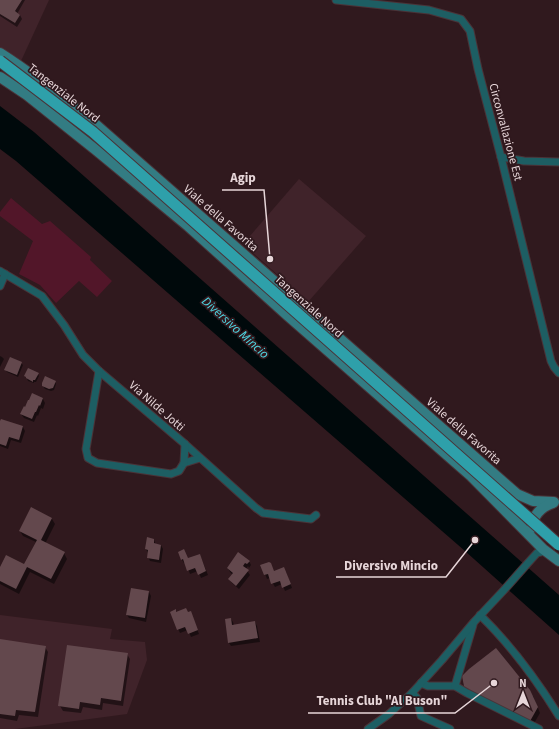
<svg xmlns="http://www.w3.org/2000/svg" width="559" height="729" font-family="'Source Sans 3',sans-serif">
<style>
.built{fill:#40232a}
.green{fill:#521629}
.water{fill:#00090b}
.shadow{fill:#0007}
.building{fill:#63484d}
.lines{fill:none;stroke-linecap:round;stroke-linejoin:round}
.minor-casing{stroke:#4a3338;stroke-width:9}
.secondary-casing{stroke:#4a3338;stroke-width:12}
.minor{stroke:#1d5e63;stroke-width:7}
.secondary{stroke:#337c83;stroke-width:10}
.trunk-bridge-casing{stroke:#4a3338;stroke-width:13;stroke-linecap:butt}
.trunk-bridge{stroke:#2ea0aa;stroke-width:11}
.labels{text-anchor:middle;stroke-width:3.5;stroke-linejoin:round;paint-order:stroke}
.street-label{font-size:12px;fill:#e7d6d9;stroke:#30191e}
.water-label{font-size:13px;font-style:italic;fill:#4ed9e5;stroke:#30191e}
.leader{fill:none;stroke:#e7d6d9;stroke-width:1.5}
.callout-dot{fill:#e7d6d9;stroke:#30191e;stroke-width:1.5}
.callout-label{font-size:13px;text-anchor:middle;font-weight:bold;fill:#e7d6d9;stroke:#30191e;stroke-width:3.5;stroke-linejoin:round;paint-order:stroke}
</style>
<rect width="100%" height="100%" fill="#30191e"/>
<g class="built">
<polygon points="0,0 49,0 21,61 0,50"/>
<polygon points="299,179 366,236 308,302 243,244"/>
<polygon points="0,615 112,629 110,639 145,642 147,660 127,714 15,729 0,729"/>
</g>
<polygon class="green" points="11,198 42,224 50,221 91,257 90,260 112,281 97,297 79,281 56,303 40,285 19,274 33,241 0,216 0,212"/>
<polygon class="water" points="0,106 34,132 559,595 559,635 465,551 16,161 0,149"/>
<g class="shadow">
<polygon points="0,0 25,0 17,14 20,15 22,19 17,27 0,16"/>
<polygon points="0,356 2,357 4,359 0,367"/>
<polygon points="21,363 23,365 18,377 7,372 6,370"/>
<polygon points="38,374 39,376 36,382 34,382 34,383 28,381 27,378"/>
<polygon points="55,382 56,384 54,390 51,391 45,389 43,386"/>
<polygon points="33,394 43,399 45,403 43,409 41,408 38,416 37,415 34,422 24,418 21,414"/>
<polygon points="2,420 23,427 25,431 21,443 11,440 8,449 0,446 0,424"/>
<polygon points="52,519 55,524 45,544 64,553 67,559 54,584 30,572 19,594 0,584 0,569 25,565 36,542 23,536 20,531"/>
<polygon points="154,540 156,545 161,545 163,549 161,563 150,561 148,557 148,553 146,549"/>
<polygon points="180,552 188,559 200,555 208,575 201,578 198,571 190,574 186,563 184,563 182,560"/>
<polygon points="249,561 251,565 249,568 248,566 246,569 250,575 239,589 232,583 229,579 233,575 230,572 228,568"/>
<polygon points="262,566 274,572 286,572 292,588 285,591 282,584 275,587 270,578 267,579"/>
<polygon points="149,592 151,596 146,622 129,618 127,615"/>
<polygon points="176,613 188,613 192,616 199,634 191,637 188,630 180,633 178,629"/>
<polygon points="231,619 233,622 234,626 255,622 257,626 260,642 231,646 229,643"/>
<polygon points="0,640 45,647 48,652 38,717 19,715 17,721 0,718"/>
<polygon points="127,654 130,659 123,706 103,703 102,710 83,707 81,713 63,711 60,706"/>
<polygon points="469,696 533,696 540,713 532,727"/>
</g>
<g class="building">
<polygon points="0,0 22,0 15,11 20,15 15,23 0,14"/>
<polygon points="10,357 22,362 17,375 4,370"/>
<polygon points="28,368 39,373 35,380 33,380 33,382 26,378 26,377 24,376"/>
<polygon points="45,376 56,381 53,388 49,389 42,386 42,383"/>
<polygon points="32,393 43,398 40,406 39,405 36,412 35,412 32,419 20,414 24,406 25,407 28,400 29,400"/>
<polygon points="1,419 23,426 19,440 9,437 6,446 0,444 0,421"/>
<polygon points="31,507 52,518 41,540 65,552 51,579 27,567 16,589 0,581 0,567 6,555 24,564 37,540 19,531"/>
<polygon points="147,537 154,539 154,543 161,545 159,560 147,558 148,550 145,549"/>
<polygon points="184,549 188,558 200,554 206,571 198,575 195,568 187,571 183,559 181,560 178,552"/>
<polygon points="238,552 250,561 247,564 245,563 243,566 249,570 236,586 228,579 233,573 227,568"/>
<polygon points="269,562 271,563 274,571 284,567 291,584 282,588 280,581 271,584 268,574 264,575 260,565"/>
<polygon points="131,588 149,591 145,618 126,615"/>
<polygon points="186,608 188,612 191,611 198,630 188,634 185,627 177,630 170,612 176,609 176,612"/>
<polygon points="231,618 232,625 255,621 258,638 228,643 225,619"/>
<polygon points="0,639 46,646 35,712 16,710 15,716 0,714"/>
<polygon points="67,645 128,653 121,701 101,698 100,705 80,702 79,709 58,706"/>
<polygon points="496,648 530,690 538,707 529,723 465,691 462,676 469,669"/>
</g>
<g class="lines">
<defs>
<g id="minor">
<polyline points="336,0 429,10 461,19 470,31 478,69 501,157 551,361 554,367 559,373"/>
<polyline points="501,157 524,161 559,162"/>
<polyline points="0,271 42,296 64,325 83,355 99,371 185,444 256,508 263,513 311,519 316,515"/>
<polyline points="0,286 5,274"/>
<polyline points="99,371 86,449 88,458 97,463 171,474 179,471 184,463 200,458"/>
<polyline points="184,463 185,444"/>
<path d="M480,615C511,645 536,679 559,716"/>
<polyline points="421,683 428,686 455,686 467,693 539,729"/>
<polyline points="455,686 473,625"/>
<polyline points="412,693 417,698 421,716 450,729"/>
<polyline points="368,729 389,714 412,693 442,660 474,622 504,590 527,564 537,553 545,551"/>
</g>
<g id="secondary">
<path d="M0,53C33,74 63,98 94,123L517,494L533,501L554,502"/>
<polyline points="0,77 27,95 96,150 188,226 287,315 471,476 543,549 559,561"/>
<path d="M532,528C533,515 541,507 553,503"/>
</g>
</defs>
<use href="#minor" class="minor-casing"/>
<use href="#secondary" class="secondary-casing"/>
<use href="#minor" class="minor"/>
<use href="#secondary" class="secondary"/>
<defs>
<polyline id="trunk-bridge" points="0,61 93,132 559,545"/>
</defs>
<use href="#trunk-bridge" class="trunk-bridge-casing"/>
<use href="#trunk-bridge" class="trunk-bridge"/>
</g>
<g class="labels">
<g class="street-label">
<text transform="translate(64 93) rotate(38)" y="4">Tangenziale Nord</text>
<text transform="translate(506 132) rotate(75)" y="4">Circonvallazione Est</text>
<text transform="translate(221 218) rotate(41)" y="4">Viale della Favorita</text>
<text transform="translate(309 306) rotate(42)" y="4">Tangenziale Nord</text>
<text transform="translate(157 406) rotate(41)" y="4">Via Nilde Jotti</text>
<text transform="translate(464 431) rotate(41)" y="4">Viale della Favorita</text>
</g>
<g class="water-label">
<text transform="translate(236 327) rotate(42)" y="5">Diversivo Mincio</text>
</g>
</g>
<path class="leader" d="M270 259L264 190H222M475 540L446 577H336M494 683L455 713H308"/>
<g class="callout-dot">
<circle cx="270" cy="259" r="4"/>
<circle cx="475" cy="540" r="4"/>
<circle cx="494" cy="683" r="4"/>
</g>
<g class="callout-label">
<text x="243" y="182">Agip</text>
<text x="391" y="570">Diversivo Mincio</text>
<text x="382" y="705">Tennis Club "Al Buson"</text>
</g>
<g transform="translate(523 693)" stroke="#30191e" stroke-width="3" paint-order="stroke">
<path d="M0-3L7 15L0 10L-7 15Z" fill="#e7d6d9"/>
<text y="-6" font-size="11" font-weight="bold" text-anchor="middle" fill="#e7d6d9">N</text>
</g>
</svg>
